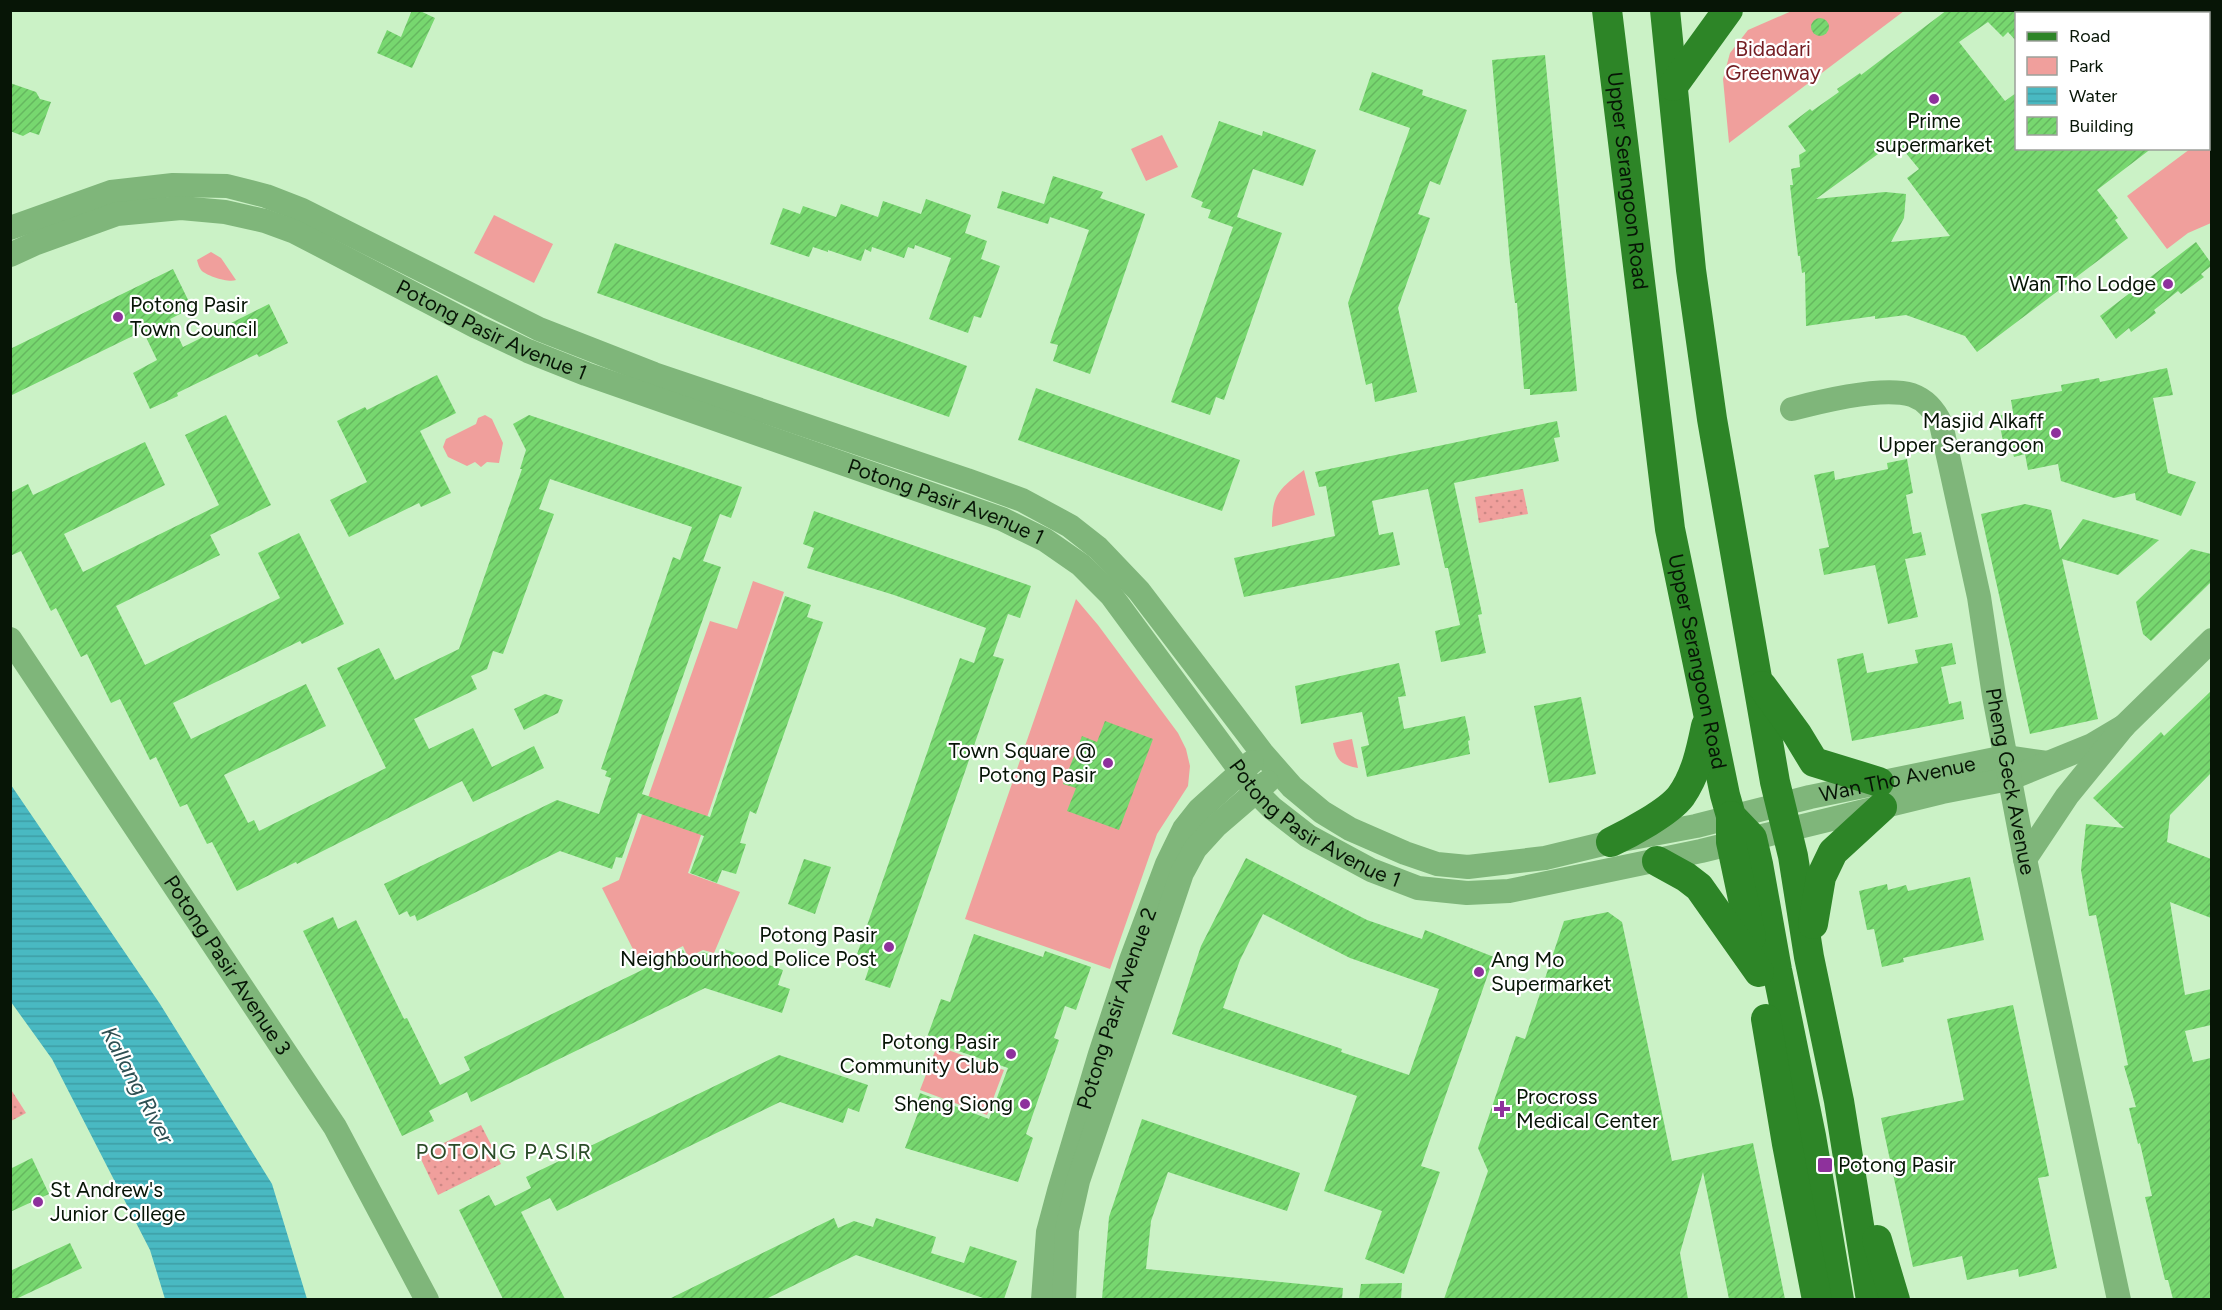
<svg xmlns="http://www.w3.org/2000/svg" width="2222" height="1310" font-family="Figtree,sans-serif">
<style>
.grass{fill:url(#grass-dots)}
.park{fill:#f09f9c}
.water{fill:url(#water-rules)}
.building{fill:url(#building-hatch);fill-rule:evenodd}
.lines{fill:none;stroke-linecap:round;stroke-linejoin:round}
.minor{stroke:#7fb67a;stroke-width:24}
.major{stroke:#2d8527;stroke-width:30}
.poi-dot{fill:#8e319c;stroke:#fff;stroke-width:2}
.labels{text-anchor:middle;stroke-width:4.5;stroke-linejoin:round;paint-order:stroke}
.park-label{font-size:21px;fill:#731d22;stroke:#fff}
.poi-label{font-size:21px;fill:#071506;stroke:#fff;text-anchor:end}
.street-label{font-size:21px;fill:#071506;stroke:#fff}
.water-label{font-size:22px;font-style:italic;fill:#2e5053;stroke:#fff}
.neighbourhood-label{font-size:22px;letter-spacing:1.5px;fill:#2b4c28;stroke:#fff}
</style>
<defs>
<pattern id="grass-dots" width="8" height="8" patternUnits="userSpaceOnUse" patternTransform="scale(1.5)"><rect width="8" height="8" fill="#f09f9c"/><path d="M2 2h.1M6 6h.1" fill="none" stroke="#cc8885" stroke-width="1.8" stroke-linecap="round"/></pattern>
<pattern id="water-rules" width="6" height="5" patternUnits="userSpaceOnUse" patternTransform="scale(1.5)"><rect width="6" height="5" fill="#49b9c2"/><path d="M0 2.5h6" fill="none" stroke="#3e9ea5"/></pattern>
<pattern id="building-hatch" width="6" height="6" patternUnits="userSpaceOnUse" patternTransform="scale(1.5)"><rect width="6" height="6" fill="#77d76f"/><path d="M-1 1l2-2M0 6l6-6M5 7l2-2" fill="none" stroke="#65b85f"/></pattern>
</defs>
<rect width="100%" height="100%" fill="#cbf2c6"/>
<g class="grass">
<polygon points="1523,489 1528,514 1479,523 1475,497"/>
<polygon points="10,1088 26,1113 11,1121 10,1121"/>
<polygon points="481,1125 501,1164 438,1195 419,1155"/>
</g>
<g class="park">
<polygon points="1794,10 1904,11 1729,143 1723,79 1730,53 1748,30"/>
<polygon points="2133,11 2211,11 2211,116 2208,112 2208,14 2135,14"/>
<polygon points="2211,132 2211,223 2188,233 2167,249 2127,196 2190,149 2208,148 2209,134"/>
<polygon points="1162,135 1178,167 1146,181 1131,149"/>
<polygon points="494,215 553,244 534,283 474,253"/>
<path d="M211,252L221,258L236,280C229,283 206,276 201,270C199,267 198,264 197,260Z"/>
<polygon points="485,415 492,419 503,443 499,463 487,462 481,467 475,462 467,466 448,457 443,447 446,439 476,424 478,418"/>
<path d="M1304,470L1315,515L1272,527C1272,494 1279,489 1304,470Z"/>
<polygon points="753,581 784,592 688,873 740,892 714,953 703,950 688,957 683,946 642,967 602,888 619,880 710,621 737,629"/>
<polygon points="1076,599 1098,625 1178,733 1186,749 1190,766 1188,786 1157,834 1110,969 965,919"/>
<path d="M1352,739L1358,768C1340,765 1336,759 1333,743Z"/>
<polygon points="937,1046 1004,1070 987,1115 920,1090"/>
</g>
<polygon class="water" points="11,785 160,1004 272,1184 307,1299 165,1299 150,1250 52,1059 11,1002"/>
<g class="building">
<polygon points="412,10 418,10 435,18 412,68 377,53 387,30 401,37"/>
<path d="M1947,10H2016V41L2008,32L2003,37L1988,22L1959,42L2005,101L2016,93V148H2152L2097,190L2118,218L2115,220L2128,238L1977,352L1965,336L1906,315L1875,319V316L1806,326L1805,272L1802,273L1800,256H1798L1790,185H1793L1791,169L1800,167L1799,155L1806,151L1788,126L1810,109L1812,111L1839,92L1837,89L1860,73L1861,75ZM1896,141L1919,169L1907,178L1950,236L1891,242L1904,218L1906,194L1885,192L1816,199Z"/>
<circle cx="1820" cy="27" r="9"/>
<polygon points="1545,55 1577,391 1530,395 1530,389 1524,389 1517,303 1515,303 1510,263 1492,60"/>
<polygon points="1372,72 1423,90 1422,95 1467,110 1440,185 1430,181 1418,214 1430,218 1398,308 1417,392 1375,402 1372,383 1366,385 1348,303 1410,128 1359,110"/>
<polygon points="10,83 36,92 40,99 51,102 39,135 30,132 23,136 10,131"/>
<polygon points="1219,121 1262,136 1263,131 1316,150 1303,186 1253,169 1237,217 1282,233 1224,400 1216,397 1210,415 1171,402 1233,227 1208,218 1211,210 1201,207 1203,202 1191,197"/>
<polygon points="1053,176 1103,192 1100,198 1145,214 1090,374 1053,361 1058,345 1050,343 1089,230 1050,217 1048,224 997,208 1002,191 1044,204"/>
<polygon points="926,199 971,215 965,233 987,241 981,259 1000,266 981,318 974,316 968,333 929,319 951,258 915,245 914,249 908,247 904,258 872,247 871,252 865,249 861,261 828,250 828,252 813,247 809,257 770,244 783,208 800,214 803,206 836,217 841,204 878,217 883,201 921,214"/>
<polygon points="2196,242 2211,263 2211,266 2201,274 2204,277 2181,294 2178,291 2154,310 2156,313 2131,332 2129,328 2116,339 2100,316"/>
<polygon points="615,243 896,340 967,366 949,417 597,293"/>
<polygon points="173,269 192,308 170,319 183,347 269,304 288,343 259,357 257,354 177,393 178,396 150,409 133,373 157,360 143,331 10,396 10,349"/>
<polygon points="2167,368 2173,395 2153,398 2168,473 2196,482 2181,516 2136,500 2135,493 2114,498 2061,481 2058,464 2028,470 2025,454 2014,457 2012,450 2005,451 1998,416 2013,412 2011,400 2062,391 2061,385 2099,378 2100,382"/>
<polygon points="437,375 456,413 420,431 451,493 421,507 419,503 349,537 330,500 367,482 337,421 365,407 367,410"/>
<polygon points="1036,388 1240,460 1222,511 1018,440"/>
<polygon points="226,415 271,505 210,535 220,555 116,606 145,665 280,598 258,553 299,533 344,624 302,644 300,641 173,703 191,739 306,684 326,726 224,775 248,823 254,820 259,831 386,768 337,668 379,648 395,680 459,649 522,469 520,469 526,450 513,424 529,415 742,487 731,518 720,514 703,561 721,567 642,794 710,817 785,596 811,605 807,617 823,622 756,814 750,811 740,843 746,844 736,874 722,870 717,883 690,873 704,836 638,813 622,858 616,857 612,869 560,851 417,921 415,915 410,917 407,911 399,915 384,884 557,800 599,814 611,778 605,776 607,771 601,769 673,557 680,560 692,527 550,479 539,509 554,514 503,654 493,651 487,669 471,676 477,689 414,719 429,749 473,728 492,767 534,746 544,768 473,802 462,781 297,864 296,862 237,891 212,842 207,844 187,804 180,807 156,757 150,760 120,699 111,703 87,654 81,657 56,608 51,611 21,551 10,556 10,493 28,484 33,495 145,442 165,485 64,534 83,572 219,505 185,435"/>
<polygon points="1557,421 1560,437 1554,438 1559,461 1454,483 1482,614 1478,615 1486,653 1441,662 1435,631 1460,625 1448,568 1445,568 1428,489 1372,501 1379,535 1393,532 1400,565 1244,597 1234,558 1335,536 1326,486 1319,487 1315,472"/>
<polygon points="1907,459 1913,493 1906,495 1913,534 1921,532 1926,555 1905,559 1918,617 1888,624 1875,565 1824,575 1819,549 1829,547 1814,475 1834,471 1835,480 1888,469 1887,463"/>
<polygon points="2025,504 2051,510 2060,550 2083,519 2159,540 2118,575 2062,559 2098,719 2030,734 1981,514"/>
<polygon points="814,511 1031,586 1020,618 1008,614 993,656 1004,659 890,988 865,980 869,968 854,963 960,658 974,663 986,628 894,595 807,568 814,548 803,544"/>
<polygon points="2191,549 2211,554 2211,582 2151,641 2143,634 2136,602"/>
<polygon points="1952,643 1956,664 1941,667 1949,704 1961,701 1964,719 1852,741 1837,659 1863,653 1867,673 1918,663 1915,650"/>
<polygon points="1399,663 1406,696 1398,697 1404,729 1465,716 1470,740 1468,741 1470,754 1367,777 1361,747 1369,745 1362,712 1301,724 1295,686"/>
<polygon points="2211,691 2211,773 2170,815 2167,842 2211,859 2211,918 2170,902 2185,995 2211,989 2211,1025 2185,1031 2193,1062 2211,1058 2211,1299 2173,1299 2168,1280 2165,1280 2145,1197 2152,1196 2140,1143 2138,1144 2129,1108 2136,1107 2124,1066 2128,1065 2096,915 2089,916 2081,870 2086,824 2124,828 2093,798 2161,732 2164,736"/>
<polygon points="545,694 563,700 558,713 524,730 514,709"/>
<polygon points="1581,697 1596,774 1549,783 1534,706"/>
<polygon points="1105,721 1153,739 1119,830 1067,811 1076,788 1063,784 1082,736 1097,742"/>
<path d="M1246,858L1367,920L1422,939L1425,930L1494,957L1421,1166L1440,1172L1404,1274L1365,1259L1382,1211L1324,1191L1357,1096L1172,1034L1201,946ZM1263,914L1350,958L1439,989L1409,1075L1341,1052L1342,1049L1223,1008L1240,960Z"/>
<polygon points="804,859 831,867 815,914 788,904"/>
<polygon points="1970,877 1984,940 1903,958 1904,962 1882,967 1874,929 1867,930 1859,891 1887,884 1888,890 1906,885 1908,891"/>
<polygon points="1608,912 1622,922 1672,1161 1753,1143 1785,1299 1729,1299 1703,1172 1680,1253 1688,1299 1444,1299 1488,1171 1478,1148 1516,1036 1525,1039 1564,921"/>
<polygon points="333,917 338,929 356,920 404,1019 407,1018 440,1085 470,1070 464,1057 683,950 688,960 703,952 721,958 724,949 783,970 778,985 790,989 782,1013 705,988 471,1102 467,1092 429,1111 434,1121 402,1136 303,931"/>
<polygon points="974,934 1043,957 1045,951 1091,967 1076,1010 1065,1006 1054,1038 1059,1040 1026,1134 1033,1138 1018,1182 905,1148 919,1110 915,1108 920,1093 989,1119 1008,1068 926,1040 941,999 950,1002"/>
<polygon points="2013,1005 2049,1176 2038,1178 2057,1268 2019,1277 2018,1269 1967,1280 1962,1256 1913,1267 1881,1118 1964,1100 1947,1019"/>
<polygon points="779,1055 868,1085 859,1112 848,1108 843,1123 780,1102 557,1211 550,1198 521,1212 565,1299 503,1299 459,1210 489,1195 495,1206 531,1188 526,1177"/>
<polygon points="1142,1119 1300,1173 1287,1211 1168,1172 1151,1221 1146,1269 1343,1288 1342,1299 1102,1299 1109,1217"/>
<polygon points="32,1158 49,1194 10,1212 10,1169"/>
<polygon points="834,1218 838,1228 854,1221 873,1227 876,1218 936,1237 931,1253 964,1263 970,1246 1017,1261 1004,1299 986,1299 856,1255 766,1299 669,1299"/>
<polygon points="70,1243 82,1268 16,1299 10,1299 10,1271"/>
<polygon points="1402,1283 1401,1299 1359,1299 1361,1284"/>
</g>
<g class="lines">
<g class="minor">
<path id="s1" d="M10,228L111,192L173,185L227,186L266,196L302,210L539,329L654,374L967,480L1022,500L1070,526L1098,548L1139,591L1263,754L1292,787L1322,812L1350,829L1405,853L1437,864L1468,867L1545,858L1611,842L1696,826L1810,797L2005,757L2047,763"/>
<path id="s2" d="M10,255L34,244L117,214L181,208L225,212L265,221L295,232L477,327L528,351L586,374L1002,519L1045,540L1081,565L1111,595L1256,792L1272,808L1308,836L1371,870L1418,888L1467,893L1509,891L1701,851L1942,792L2009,779L2092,745L2124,726"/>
<path id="s3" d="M1792,409C1822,401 1882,386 1912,395C1926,400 1935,411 1941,424L1979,597L1994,696L2025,859L2119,1300"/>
<path id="s4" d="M10,639L335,1127L427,1300"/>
<polyline points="2025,859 2067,796 2124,726 2212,640"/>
<path id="s5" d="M1043,1300L1048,1232L1059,1191L1100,1054L1131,960L1167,864L1184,829L1199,810L1252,762"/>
<polyline points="1064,1300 1067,1230 1078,1181 1182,873 1195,849 1216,826 1267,782"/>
</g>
<g class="major">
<path id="s6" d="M1607,10L1670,529L1725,795L1731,816L1752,838L1758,864L1777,970L1811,1136L1839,1300"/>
<polyline points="1665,10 1691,270 1712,419 1775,782 1793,856 1809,957 1839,1101 1871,1300"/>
<polyline points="1673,86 1728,10"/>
<polyline points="1762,686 1797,734 1814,762 1879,782"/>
<polyline points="1731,816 1731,842 1751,937"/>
<path d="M1611,842C1630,833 1669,812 1681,796C1696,775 1701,750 1706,726"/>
<polyline points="1657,861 1686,877 1699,887 1759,972"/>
<polyline points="1813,924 1821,877 1833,852 1882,807"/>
<polyline points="1766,1019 1787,1144 1817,1300"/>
<polyline points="1877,1240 1895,1300"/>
</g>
</g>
<g class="poi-dot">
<circle cx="1934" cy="99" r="6"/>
<circle cx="2168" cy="284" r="6"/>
<circle cx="118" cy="317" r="6"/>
<circle cx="2056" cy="433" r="6"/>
<circle cx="1108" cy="763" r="6"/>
<circle cx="889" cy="947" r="6"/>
<circle cx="1479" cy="972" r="6"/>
<circle cx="1011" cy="1054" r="6"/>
<circle cx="1025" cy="1104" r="6"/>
<path d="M1499 1100h6v6h6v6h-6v6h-6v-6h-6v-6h6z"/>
<rect x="1817" y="1157" width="16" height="16" rx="3"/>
<circle cx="38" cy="1202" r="6"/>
</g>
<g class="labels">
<g class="park-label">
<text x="1773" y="56">Bidadari<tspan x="1773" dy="24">Greenway</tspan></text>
</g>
<g class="poi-label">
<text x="1934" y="128" text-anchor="middle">Prime<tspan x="1934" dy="24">supermarket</tspan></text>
<text x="2156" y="291">Wan Tho Lodge</text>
<text x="130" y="312" text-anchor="start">Potong Pasir<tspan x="130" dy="24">Town Council</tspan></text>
<text x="2044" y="428">Masjid Alkaff<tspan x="2044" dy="24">Upper Serangoon</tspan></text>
<text x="1096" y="758">Town Square @<tspan x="1096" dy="24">Potong Pasir</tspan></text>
<text x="877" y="942">Potong Pasir<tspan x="877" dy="24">Neighbourhood Police Post</tspan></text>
<text x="1491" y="967" text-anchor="start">Ang Mo<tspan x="1491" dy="24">Supermarket</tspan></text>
<text x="999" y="1049">Potong Pasir<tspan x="999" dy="24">Community Club</tspan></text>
<text x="1516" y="1104" text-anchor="start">Procross<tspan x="1516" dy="24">Medical Center</tspan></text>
<text x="1013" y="1111">Sheng Siong</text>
<text x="1838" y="1172" text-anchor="start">Potong Pasir</text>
<text x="50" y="1197" text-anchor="start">St Andrew's<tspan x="50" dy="24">Junior College</tspan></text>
</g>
<g class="street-label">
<text dy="7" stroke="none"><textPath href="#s6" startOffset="172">Upper Serangoon Road</textPath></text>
<text dy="7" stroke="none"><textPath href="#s2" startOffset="516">Potong Pasir Avenue 1</textPath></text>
<text dy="7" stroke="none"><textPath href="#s2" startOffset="1002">Potong Pasir Avenue 1</textPath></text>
<text dy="7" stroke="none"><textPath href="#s6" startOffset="658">Upper Serangoon Road</textPath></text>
<text dy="7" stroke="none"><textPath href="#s1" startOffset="2114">Wan Tho Avenue</textPath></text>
<text dy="7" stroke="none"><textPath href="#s3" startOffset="528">Pheng Geck Avenue</textPath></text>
<text dy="7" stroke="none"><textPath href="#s2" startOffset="1506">Potong Pasir Avenue 1</textPath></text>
<text dy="7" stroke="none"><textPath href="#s4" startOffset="392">Potong Pasir Avenue 3</textPath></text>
<text dy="7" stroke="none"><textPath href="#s5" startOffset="302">Potong Pasir Avenue 2</textPath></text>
</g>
<g class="water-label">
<text transform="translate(138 1085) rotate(62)" y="8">Kallang River</text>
</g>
<g class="neighbourhood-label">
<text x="504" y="1159">POTONG PASIR</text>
</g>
</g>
<rect width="2222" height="1310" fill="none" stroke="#071506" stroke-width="24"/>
<rect x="2015" y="12" width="195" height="138" fill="#ffffff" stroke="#9ca19b" stroke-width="1.5"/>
<rect x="2027" y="32" width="30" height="9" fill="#2d8527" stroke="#9ca19b" stroke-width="1.5"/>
<text x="2069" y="42" font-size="18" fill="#071506">Road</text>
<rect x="2027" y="57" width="30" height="18" fill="#f09f9c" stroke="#9ca19b" stroke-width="1.5"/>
<text x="2069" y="72" font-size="18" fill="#071506">Park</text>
<rect x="2027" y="87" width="30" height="18" fill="url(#water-rules)" stroke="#9ca19b" stroke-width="1.5"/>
<text x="2069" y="102" font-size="18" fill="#071506">Water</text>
<rect x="2027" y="117" width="30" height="18" fill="url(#building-hatch)" stroke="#9ca19b" stroke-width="1.5"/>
<text x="2069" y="132" font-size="18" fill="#071506">Building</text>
</svg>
